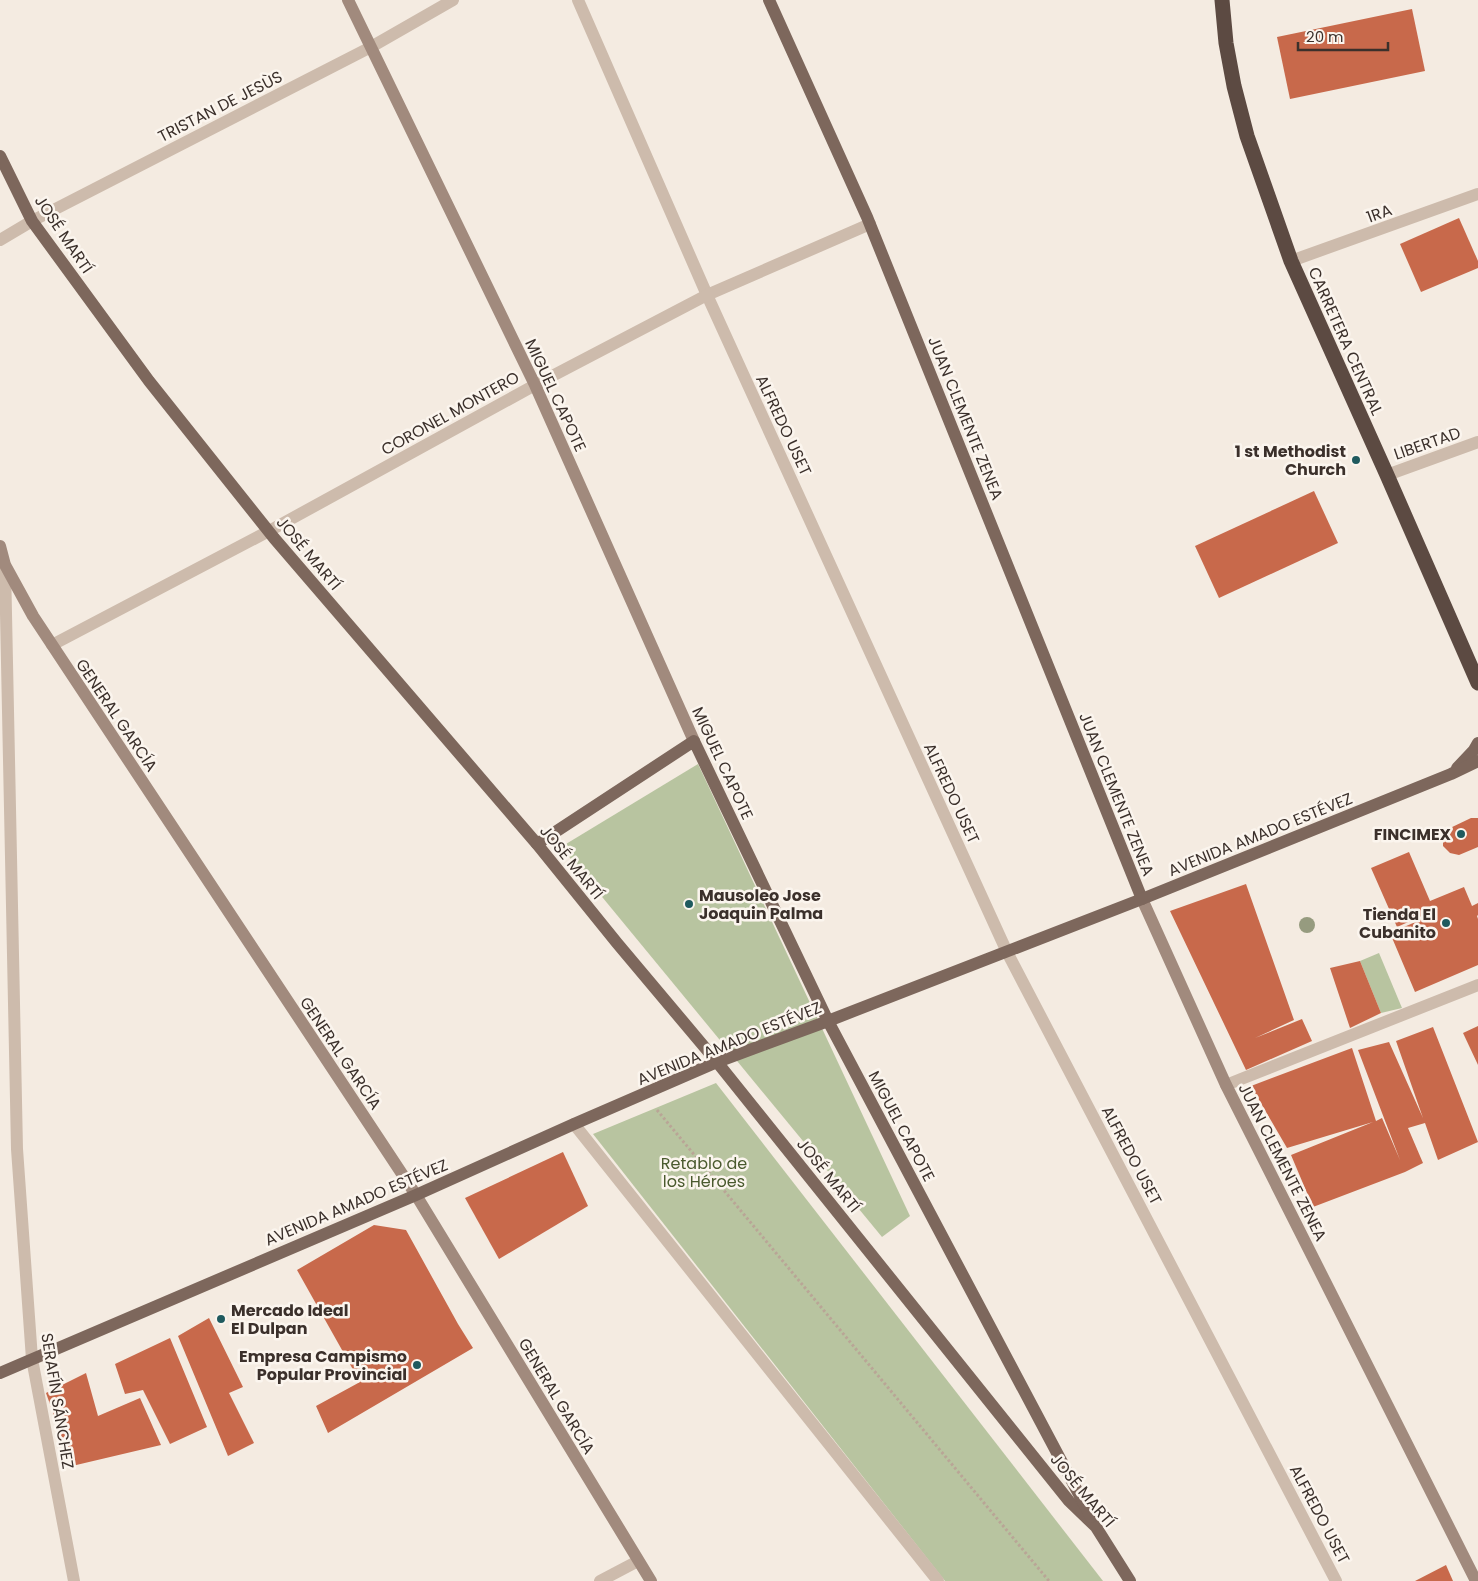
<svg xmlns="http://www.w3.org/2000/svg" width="1478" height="1581" font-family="Poppins,sans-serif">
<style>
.green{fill:#b8c4a0}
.building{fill:#c8694b}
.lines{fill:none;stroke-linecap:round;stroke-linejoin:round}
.path{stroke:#b9a596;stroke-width:3;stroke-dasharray:2.5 2.5;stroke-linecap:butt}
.street{stroke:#cdbbac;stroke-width:12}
.secondary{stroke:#a18a7d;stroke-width:12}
.primary{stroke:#7d675c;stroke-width:12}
.highway{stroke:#5c4a42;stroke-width:15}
.tree{fill:#969b7f}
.poi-dot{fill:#1f5a5e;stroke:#fbf5ee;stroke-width:2}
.labels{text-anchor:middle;stroke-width:5;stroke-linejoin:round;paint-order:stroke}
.street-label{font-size:16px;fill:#3b302b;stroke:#fbf5ee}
.poi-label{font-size:16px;font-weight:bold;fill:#3b302b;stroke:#fbf5ee;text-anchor:end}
.park-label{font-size:16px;fill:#4a5a2e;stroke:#fbf5ee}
</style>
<rect width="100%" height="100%" fill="#f4ebe1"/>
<g class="green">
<polygon points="698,764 910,1216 882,1237 561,847"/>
<polygon points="1379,953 1402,1008 1381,1013 1360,961"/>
<polygon points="716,1083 1103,1581 945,1581 593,1134"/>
</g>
<g class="building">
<polygon points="1412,9 1425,71 1290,99 1277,37"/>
<polygon points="1459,218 1478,261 1478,268 1421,292 1400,244"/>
<polygon points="1314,491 1338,543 1219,598 1195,546"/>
<polygon points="1471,818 1478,818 1478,847 1459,855 1450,853 1443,846 1443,836 1445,832 1448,829"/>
<polygon points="1409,852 1430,901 1464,887 1472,906 1478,903 1478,915 1477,916 1478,919 1478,965 1415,992 1390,933 1434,914 1433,911 1397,927 1371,868"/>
<polygon points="1246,884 1294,1020 1255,1038 1302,1019 1312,1041 1246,1070 1170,911"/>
<polygon points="1360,961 1381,1013 1350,1028 1330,968"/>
<polygon points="1478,1026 1478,1065 1463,1033"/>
<polygon points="1433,1027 1478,1142 1438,1160 1425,1123 1408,1128 1423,1163 1405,1172 1313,1207 1291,1155 1373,1122 1287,1148 1251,1086 1352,1048 1376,1121 1382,1118 1400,1160 1358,1050 1389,1042 1423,1118 1396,1041"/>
<polygon points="563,1152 588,1206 499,1259 465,1198"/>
<polygon points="374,1225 406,1230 458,1324 473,1348 328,1433 316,1406 360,1382 297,1270"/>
<polygon points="209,1318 243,1387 229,1393 254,1443 228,1456 178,1336"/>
<polygon points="170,1338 207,1427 170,1444 143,1390 125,1394 115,1364"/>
<polygon points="86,1373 98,1416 140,1398 161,1445 72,1466 46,1393"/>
<polygon points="1446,1565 1453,1581 1415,1581"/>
</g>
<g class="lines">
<polyline class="path" points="657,1110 1049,1581"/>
<g class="street">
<polyline points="578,0 707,295 1007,952 1336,1581"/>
<polyline points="0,240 32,221 371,47 453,0"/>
<polyline points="1291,261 1478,194"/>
<polyline points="1387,475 1478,442"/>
<polyline points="5,565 17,1149 32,1359 74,1581"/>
<polyline points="52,645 269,531 535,385 707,295 870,224"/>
<polyline points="1226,1085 1478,985"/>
<polyline points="574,1124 938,1581"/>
<polyline points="600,1581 638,1561"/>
</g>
<g class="secondary">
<polyline points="348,0 535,385 694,741"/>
<polyline points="0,546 5,565 33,616 416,1195 651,1581"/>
<polyline points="1142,899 1226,1085 1476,1581"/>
</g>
<g class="primary">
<polyline points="769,0 867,217 1142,899"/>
<polyline points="0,156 32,221 149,381 274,538 537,844 617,943 717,1062 1069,1501 1096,1527 1130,1581"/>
<polyline points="1457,768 1474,750 1478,743"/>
<polyline points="537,844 694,741 828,1021 1091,1517"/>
<polyline points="0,1373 416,1195 574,1124 717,1062 828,1021 1142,899 1451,774 1478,761"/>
</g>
<polyline class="highway" points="1222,0 1226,43 1234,86 1247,136 1291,261 1387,475 1478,683"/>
</g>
<circle class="tree" cx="1307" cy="925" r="8"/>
<g class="poi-dot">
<circle cx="1356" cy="460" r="5"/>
<circle cx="1461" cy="834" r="5"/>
<circle cx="689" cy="904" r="5"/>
<circle cx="1446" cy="923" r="5"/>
<circle cx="221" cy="1319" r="5"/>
<circle cx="417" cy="1365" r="5"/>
</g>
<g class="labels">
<g class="street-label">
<text transform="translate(220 106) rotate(-27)" y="6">TRISTAN DE JESÙS</text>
<text transform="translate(1379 213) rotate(-20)" y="6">1RA</text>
<text transform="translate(64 234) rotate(56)" y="6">JOSÉ MARTÍ</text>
<text transform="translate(1346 341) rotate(66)" y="6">CARRETERA CENTRAL</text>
<text transform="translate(556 395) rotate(65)" y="6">MIGUEL CAPOTE</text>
<text transform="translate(450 413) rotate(-29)" y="6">CORONEL MONTERO</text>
<text transform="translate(966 418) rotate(68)" y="6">JUAN CLEMENTE ZENEA</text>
<text transform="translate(784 425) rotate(65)" y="6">ALFREDO USET</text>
<text transform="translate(1427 443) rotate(-19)" y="6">LIBERTAD</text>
<text transform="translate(309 553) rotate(50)" y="6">JOSÉ MARTÍ</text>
<text transform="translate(117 715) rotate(56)" y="6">GENERAL GARCÍA</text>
<text transform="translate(723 763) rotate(65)" y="6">MIGUEL CAPOTE</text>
<text transform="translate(952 793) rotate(65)" y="6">ALFREDO USET</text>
<text transform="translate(1117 794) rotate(68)" y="6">JUAN CLEMENTE ZENEA</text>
<text transform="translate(1260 834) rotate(-22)" y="6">AVENIDA AMADO ESTÉVEZ</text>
<text transform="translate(572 862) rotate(51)" y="6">JOSÉ MARTÍ</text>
<text transform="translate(729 1043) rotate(-22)" y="6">AVENIDA AMADO ESTÉVEZ</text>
<text transform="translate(341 1053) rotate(56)" y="6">GENERAL GARCÍA</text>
<text transform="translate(902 1126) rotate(62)" y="6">MIGUEL CAPOTE</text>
<text transform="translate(1132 1155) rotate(62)" y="6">ALFREDO USET</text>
<text transform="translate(1283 1162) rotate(63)" y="6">JUAN CLEMENTE ZENEA</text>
<text transform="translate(829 1175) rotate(51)" y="6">JOSÉ MARTÍ</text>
<text transform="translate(356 1202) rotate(-23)" y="6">AVENIDA AMADO ESTÉVEZ</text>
<text transform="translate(557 1396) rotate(59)" y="6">GENERAL GARCÍA</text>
<text transform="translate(58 1401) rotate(81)" y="6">SERAFÍN SÁNCHEZ</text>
<text transform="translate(1083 1490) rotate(50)" y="6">JOSÉ MARTÍ</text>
<text transform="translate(1320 1514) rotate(62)" y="6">ALFREDO USET</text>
</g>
<g class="poi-label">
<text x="1346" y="457">1 st Methodist<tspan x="1346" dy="18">Church</tspan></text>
<text x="1451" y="840">FINCIMEX</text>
<text x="699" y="901" text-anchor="start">Mausoleo Jose<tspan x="699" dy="18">Joaquin Palma</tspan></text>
<text x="1436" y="920">Tienda El<tspan x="1436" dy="18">Cubanito</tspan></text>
<text x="231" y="1316" text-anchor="start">Mercado Ideal<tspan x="231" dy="18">El Dulpan</tspan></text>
<text x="407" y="1362">Empresa Campismo<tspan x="407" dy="18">Popular Provincial</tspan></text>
</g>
<g class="park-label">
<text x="704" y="1169">Retablo de<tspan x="704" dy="18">los Héroes</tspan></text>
</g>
</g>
<path d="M1298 42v8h90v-8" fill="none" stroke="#3b302b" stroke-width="2.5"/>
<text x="1306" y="42" font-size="15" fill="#3b302b" stroke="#fbf5ee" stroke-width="4" paint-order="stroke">20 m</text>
</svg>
